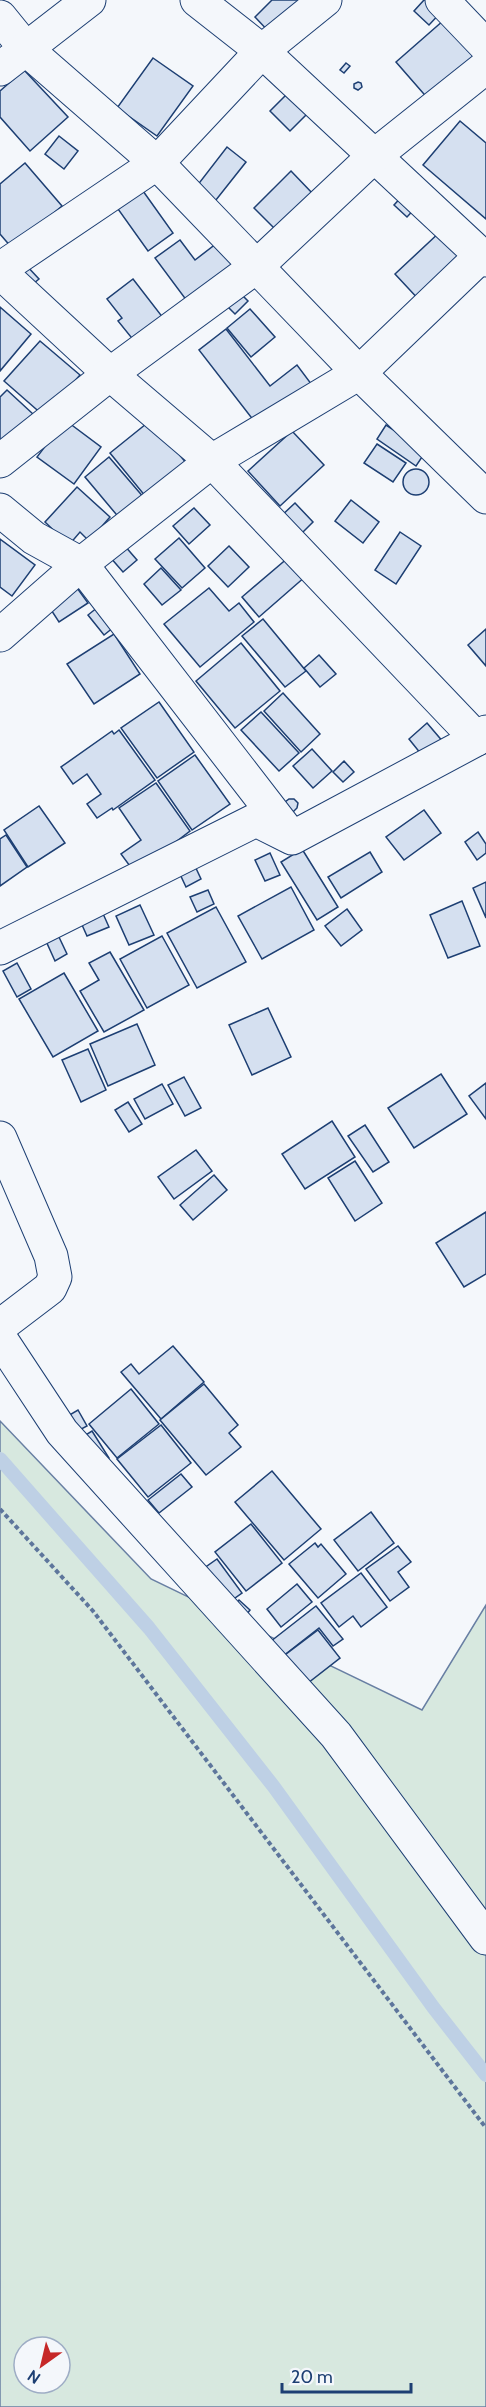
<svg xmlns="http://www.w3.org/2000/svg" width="486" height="2407" font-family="Cabin,sans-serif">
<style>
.green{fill:#d7e8df;stroke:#687fa3;stroke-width:1.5;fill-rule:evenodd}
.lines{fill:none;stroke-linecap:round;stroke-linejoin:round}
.stream{stroke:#bed0e5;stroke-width:14}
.building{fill:#d5e0f0;stroke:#1d3f73;stroke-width:1.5}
.minor-casing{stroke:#1d3f73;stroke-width:35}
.path{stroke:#5e769c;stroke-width:4;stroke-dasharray:4.5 3;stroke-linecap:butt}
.minor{stroke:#f4f7fb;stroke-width:33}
</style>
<rect width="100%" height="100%" fill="#f4f7fb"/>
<path class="green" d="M0,1421L151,1579L422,1710L486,1605V2407H0ZM24,2347H60V2383H24Z"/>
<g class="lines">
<polyline class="stream" points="0,1459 149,1628 274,1787 433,2007 486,2075"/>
</g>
<g class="building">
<polygon points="272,0 306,0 271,34 255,17"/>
<polygon points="424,0 434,0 444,9 429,25 414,11"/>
<polygon points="444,20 479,58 430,101 396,62"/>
<polygon points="153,58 193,86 157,136 117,108"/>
<polygon points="346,63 350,66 344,73 340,70"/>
<polygon points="24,70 68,117 30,151 0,117 0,91"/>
<polygon points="358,82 361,83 362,87 358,90 354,88 354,84"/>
<polygon points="292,89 312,109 290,131 270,111"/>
<polygon points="460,121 486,143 486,219 423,165"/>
<polygon points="59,136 78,151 64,169 45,154"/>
<polygon points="227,147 246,162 212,205 193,191"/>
<polygon points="25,163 62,206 12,248 0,234 0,184"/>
<polygon points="291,171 314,195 277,231 254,208"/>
<polygon points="143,191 173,233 148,251 118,209"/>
<polygon points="406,192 419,204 407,217 394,205"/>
<polygon points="442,230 469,260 422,303 395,274"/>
<polygon points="180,240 195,260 221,240 239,262 187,301 155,258"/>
<polygon points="25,264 39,279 28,288 14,273"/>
<polygon points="133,279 164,319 135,342 118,321 122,318 107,299"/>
<polygon points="236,289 248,301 235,314 222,301"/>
<polygon points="0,307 31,334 0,371"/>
<polygon points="250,309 275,337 251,357 227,328"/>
<polygon points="226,329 270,386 297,365 315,389 261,430 199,350"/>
<polygon points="40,341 80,375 44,416 4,381"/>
<polygon points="7,390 33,414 0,451 0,397"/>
<polygon points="65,420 101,447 74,484 37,457"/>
<polygon points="151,420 187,464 146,497 110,453"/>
<polygon points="386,425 426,451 416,466 377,439"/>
<polygon points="292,431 324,465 280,506 248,471"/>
<polygon points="377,444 406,463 393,482 364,463"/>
<polygon points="109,457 145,499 121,520 85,477"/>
<circle cx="416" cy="482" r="13"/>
<polygon points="77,487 110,517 89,541 80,532 69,545 45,522"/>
<polygon points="351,500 379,522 363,543 335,521"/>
<polygon points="295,503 313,522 297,538 279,518"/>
<polygon points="194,508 210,525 189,544 173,526"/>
<polygon points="400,532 421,546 396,584 375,570"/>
<polygon points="179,538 205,568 182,588 155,559"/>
<polygon points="0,539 35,565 12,596 0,587"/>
<polygon points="124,545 137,560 123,572 110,557"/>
<polygon points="229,546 249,567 228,587 208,566"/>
<polygon points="289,557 306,576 259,617 242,597"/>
<polygon points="161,568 181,590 162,605 144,584"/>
<polygon points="72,581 88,603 59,622 44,599"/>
<polygon points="209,588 229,611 239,603 254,622 200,667 164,624"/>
<polygon points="103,603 119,623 104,635 88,615"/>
<polygon points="263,619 306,671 285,687 242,636"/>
<polygon points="486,629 486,666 468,645"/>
<polygon points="114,634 140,674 94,704 67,664"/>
<polygon points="241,643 280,691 235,728 196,681"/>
<polygon points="319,655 336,674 320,687 304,668"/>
<polygon points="283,693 320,734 301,752 264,711"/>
<polygon points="159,702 194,752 157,778 121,728"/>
<polygon points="261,712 299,753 279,771 241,730"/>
<polygon points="427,723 444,743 425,759 409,739"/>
<polygon points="119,730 155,780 113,810 112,808 97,818 87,804 101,794 87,774 73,784 61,767 112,731 114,734"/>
<polygon points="312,749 332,771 313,788 293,766"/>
<polygon points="195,755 230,804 192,830 158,781"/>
<polygon points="344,761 354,772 343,782 333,772"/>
<polygon points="156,783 190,831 135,873 121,854 141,840 119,808"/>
<polygon points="289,799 294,799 298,803 297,808 293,812 288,811 285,802"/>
<polygon points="39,806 65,843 28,867 4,830"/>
<polygon points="424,810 441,833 404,860 386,837"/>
<polygon points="478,832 486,844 486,853 477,860 465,842"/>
<polygon points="6,835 27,867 0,886 0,839"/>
<polygon points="302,849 338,907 317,920 281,862"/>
<polygon points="370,852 382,872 341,898 328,877"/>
<polygon points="270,853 280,875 265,881 255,860"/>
<polygon points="194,864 201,879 186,887 179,872"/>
<polygon points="486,882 486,918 473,888"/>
<polygon points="291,887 314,930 262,959 238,916"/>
<polygon points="208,890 214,904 197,912 190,897"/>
<polygon points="462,901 480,946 448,958 430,915"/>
<polygon points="140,905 154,935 129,945 116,916"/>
<polygon points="100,907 109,927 87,936 78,916"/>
<polygon points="216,907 246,962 197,988 167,933"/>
<polygon points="347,909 362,930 341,946 325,926"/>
<polygon points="58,935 67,954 55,961 46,941"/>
<polygon points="162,936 189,985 147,1008 120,959"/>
<polygon points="110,952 144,1010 104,1032 80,991 99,980 89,963"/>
<polygon points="17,963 31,989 17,997 3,971"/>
<polygon points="64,973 98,1031 53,1057 19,999"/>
<polygon points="268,1008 291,1057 252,1075 229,1025"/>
<polygon points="137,1024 155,1065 108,1086 90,1044"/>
<polygon points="88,1049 106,1090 81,1102 62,1060"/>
<polygon points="441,1074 467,1114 414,1148 388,1108"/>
<polygon points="184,1077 201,1108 185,1116 168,1085"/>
<polygon points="486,1083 486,1119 469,1096"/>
<polygon points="162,1084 173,1104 145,1119 134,1099"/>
<polygon points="128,1102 142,1124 129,1132 115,1110"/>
<polygon points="332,1121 355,1157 305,1189 282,1154"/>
<polygon points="365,1125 389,1162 373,1172 348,1136"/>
<polygon points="196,1150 212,1171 174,1199 158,1177"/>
<polygon points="355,1161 382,1203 355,1221 328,1178"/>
<polygon points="214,1175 227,1190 193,1220 180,1205"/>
<polygon points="486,1212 486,1274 464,1287 436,1243"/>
<polygon points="173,1346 204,1382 161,1419 121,1372 131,1364 139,1374"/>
<polygon points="204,1384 238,1425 229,1433 241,1447 206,1475 160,1420"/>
<polygon points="131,1389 159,1424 117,1458 89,1424"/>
<polygon points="78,1410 87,1426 74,1433 66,1417"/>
<polygon points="161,1425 191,1463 148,1497 117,1459"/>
<polygon points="92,1431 109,1458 102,1463 84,1436"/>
<polygon points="272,1471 321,1529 284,1560 235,1502"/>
<polygon points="181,1474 192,1487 159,1513 148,1500"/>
<polygon points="371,1512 394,1543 358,1571 334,1540"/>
<polygon points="251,1524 282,1563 246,1591 215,1552"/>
<polygon points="315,1543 318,1547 321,1544 346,1574 318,1598 289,1564"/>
<polygon points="398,1546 411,1562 398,1572 409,1587 390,1601 366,1569"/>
<polygon points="217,1559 242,1593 225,1605 200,1571"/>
<polygon points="361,1573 387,1607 361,1627 353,1616 339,1627 321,1603"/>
<polygon points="297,1584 312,1602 281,1627 267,1609"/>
<polygon points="239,1600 250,1610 239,1624 227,1615"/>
<polygon points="316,1606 343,1639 333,1646 319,1628 278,1660 266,1645"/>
<polygon points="318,1630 340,1658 299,1690 277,1661"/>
</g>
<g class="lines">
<defs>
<g id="minor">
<polyline points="197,0 262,51 486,260"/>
<polyline points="442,0 486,46"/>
<polyline points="0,17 26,49 157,163 359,373 486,497"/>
<polyline points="0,69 89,0"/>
<polyline points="0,269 157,163 262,51 325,0"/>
<polyline points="0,272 110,374 212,461 477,739"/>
<polyline points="0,461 110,374 257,266 373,157 486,67"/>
<polyline points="0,510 34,538 81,564 287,831"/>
<polyline points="0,635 81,564 212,461 359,373 481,256"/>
<polyline points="0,948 256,820 292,838 477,739 486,732"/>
<polyline points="0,1138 51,1256 55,1277 50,1288 0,1326"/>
<polyline points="0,1338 62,1432 336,1735 486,1938"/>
</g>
</defs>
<use href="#minor" class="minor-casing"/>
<polyline class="path" points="0,1509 93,1611 486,2128"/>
<use href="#minor" class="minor"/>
</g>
<g transform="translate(42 2365) rotate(214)"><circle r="28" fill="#f4f7fb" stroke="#9eadc5" stroke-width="1.5"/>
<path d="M0-4.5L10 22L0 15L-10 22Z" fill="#c62828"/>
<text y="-9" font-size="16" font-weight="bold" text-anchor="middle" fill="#1d3f73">N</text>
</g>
<path d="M282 2383v9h129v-9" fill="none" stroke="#1d3f73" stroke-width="3"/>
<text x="291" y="2383" font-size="18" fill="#1d3f73" stroke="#f4f7fb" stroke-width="4.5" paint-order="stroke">20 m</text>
</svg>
